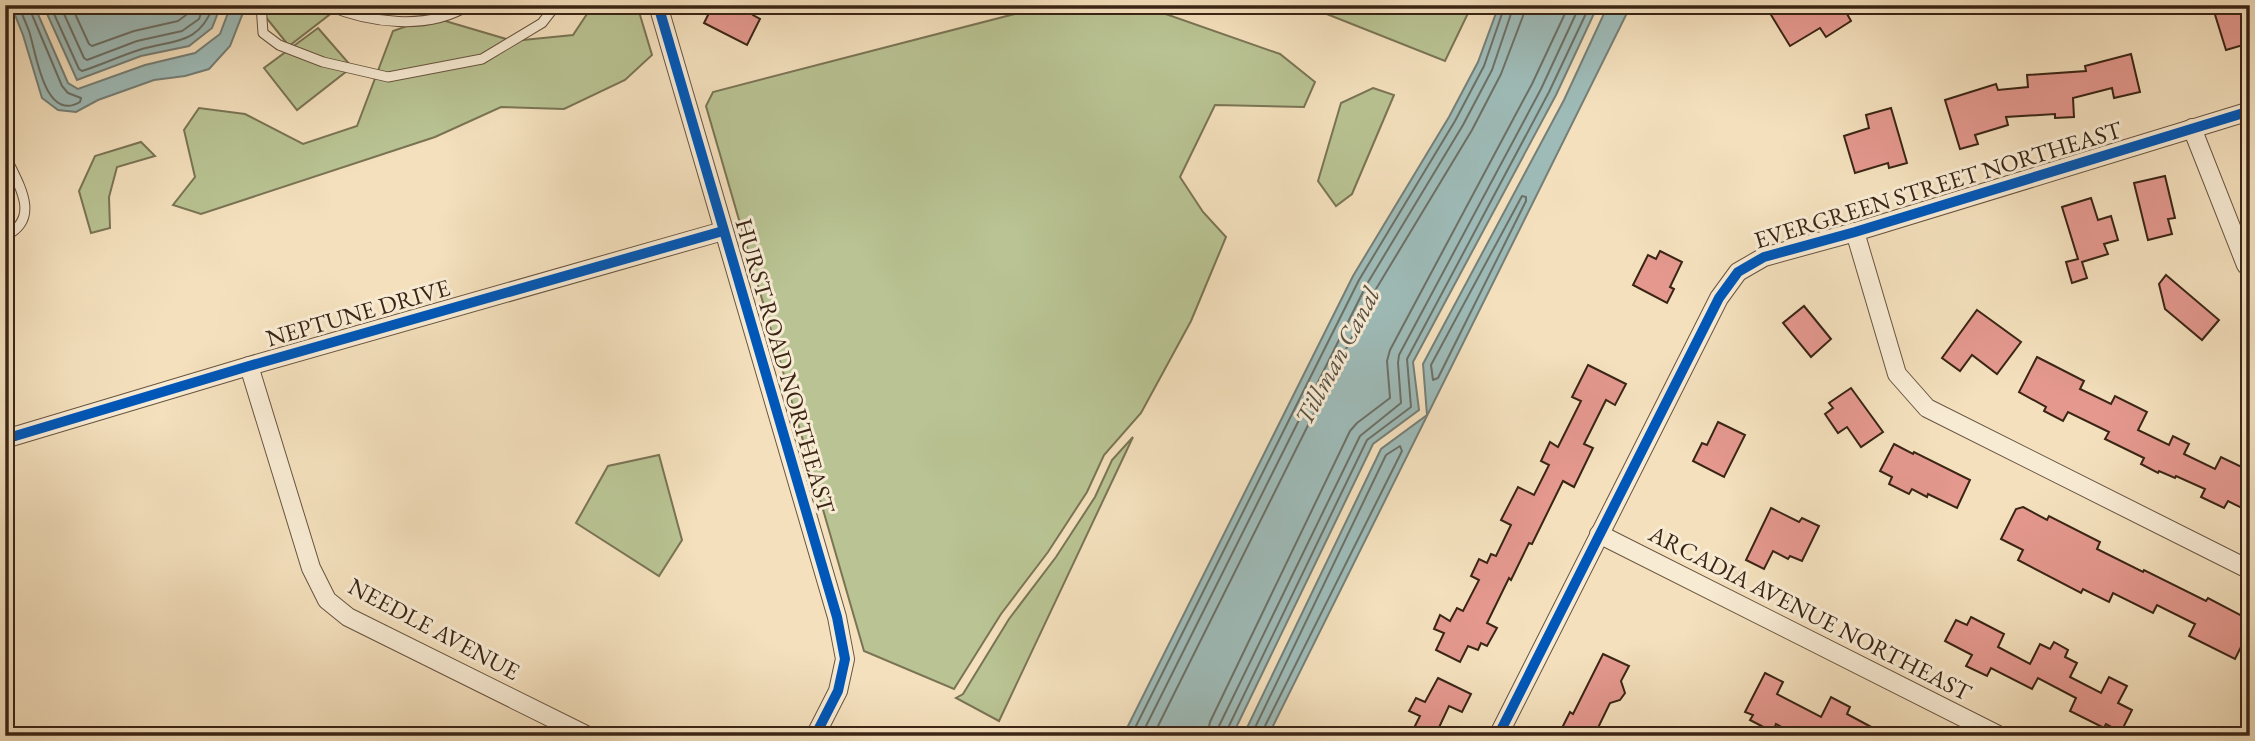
<svg xmlns="http://www.w3.org/2000/svg" width="2255" height="741" font-family="'EB Garamond',serif">
<style>
.green{fill:#b9c393;stroke:#7a7454;stroke-width:2}
.water{fill:#9ebbb8;stroke:#767f77;stroke-width:2}
.lines{fill:none;stroke-linecap:round;stroke-linejoin:round}
.shore{stroke:#6c7066;stroke-width:2}
.building{fill:#e4988e;stroke:#3a2515;stroke-width:2}
.lane-casing{stroke:#68543f;stroke-width:11}
.street-casing{stroke:#68543f;stroke-width:20}
.lane{stroke:#f8ebd4;stroke-width:9}
.street{stroke:#f8ebd4;stroke-width:18}
.cycleway-casing{stroke:#f8ebd4;stroke-width:15}
.cycleway{stroke:#0057b8;stroke-width:10}
.labels{text-anchor:middle;stroke-width:6;stroke-linejoin:round;paint-order:stroke}
.street-label{font-size:24px;fill:#3a2515;stroke:#f8ebd4}
.water-label{font-size:26px;font-style:italic;fill:#585246;stroke:#f8ebd4}
</style>
<rect width="100%" height="100%" fill="#f4e0bd"/>
<filter id="stains"><feTurbulence type="fractalNoise" baseFrequency=".00286" numOctaves="4"/><feColorMatrix values="0 0 0 0 .2 0 0 0 0 .09 0 0 0 0 .02 0 0 0 .5 -.17"/></filter>
<radialGradient id="worn" r=".72"><stop offset=".6" stop-color="#630" stop-opacity="0"/><stop offset="1" stop-color="#630" stop-opacity=".3"/></radialGradient>
<g class="green">
<polygon points="256,5 342,5 289,46"/>
<polygon points="593,5 637,5 652,55 625,80 564,109 501,107 435,137 201,214 173,205 195,177 184,130 199,108 245,114 303,144 357,126 393,31 432,17 513,41 573,35"/>
<polygon points="1140,5 1280,54 1315,82 1304,107 1215,105 1180,177 1203,212 1226,237 1191,321 1141,413 1104,455 1087,492 1048,552 1001,614 954,689 864,651 706,106 713,92 1034,9"/>
<polygon points="1304,5 1472,5 1445,61"/>
<polygon points="318,28 352,67 297,110 264,68"/>
<polygon points="1373,88 1394,95 1352,194 1336,206 1318,181 1341,103"/>
<polygon points="141,142 155,156 117,167 109,197 110,228 91,233 79,191 95,156"/>
<polygon points="1133,437 999,721 956,698 963,694 1009,619 1056,557 1095,497 1112,460"/>
<polygon points="659,455 682,540 659,576 576,523 608,466"/>
</g>
<g class="water">
<polygon points="11,5 34,5 68,83 78,89 145,65 195,53 220,34 231,5 246,5 230,46 209,69 185,76 154,80 98,100 76,112 58,110 42,98 23,35"/>
<polygon points="43,5 221,5 212,28 189,46 141,56 77,80"/>
<polygon points="1499,5 1598,5 1556,95 1413,362 1419,410 1373,444 1232,736 1123,736 1353,276 1449,117 1478,62"/>
<polygon points="1608,5 1631,5 1268,736 1243,736 1381,449 1427,415 1423,364 1564,100"/>
</g>
<g class="lines">
<g class="shore">
<path d="M18,5C22,14 26,23 29,31C36,51 44,123 80,102L81,98L68,93L62,86L28,5"/>
<path d="M50,5L79,69L82,71C101,65 120,56 139,50C175,39 198,46 214,5"/>
<polyline points="60,5 84,58 87,60 137,41 182,31 199,19 204,5"/>
<polyline points="71,5 89,44 92,46 134,31 178,21 190,12 193,5"/>
<polygon points="1522,196 1526,197 1526,201 1438,378 1433,380 1431,365"/>
<polyline points="1131,736 1359,280 1455,121 1484,66 1505,5"/>
<polyline points="1141,736 1367,284 1463,125 1492,70 1514,5"/>
<polyline points="1153,736 1376,289 1472,130 1501,74 1523,16 1524,5"/>
<polyline points="1207,736 1210,722 1350,431 1357,423 1390,398 1387,361 1390,350 1532,84 1569,5"/>
<polyline points="1218,736 1219,726 1360,436 1401,403 1398,363 1399,355 1541,89 1580,5"/>
<polyline points="1226,736 1227,730 1367,440 1411,407 1407,359 1549,92 1590,5"/>
<polyline points="1251,736 1386,455 1400,446 1402,451 1263,730 1262,736"/>
</g>
</g>
<g class="building">
<polygon points="713,5 757,5 753,15 760,19 747,45 704,23"/>
<polygon points="1765,5 1811,5 1816,13 1829,5 1842,5 1851,21 1826,37 1820,28 1790,46"/>
<polygon points="2212,5 2250,5 2250,43 2226,50"/>
<polygon points="2131,54 2140,92 2114,98 2112,88 2073,98 2074,117 2055,118 2055,114 2006,117 2008,125 1975,135 1978,144 1960,149 1945,100 1996,84 1998,90 2028,87 2027,75 2086,71 2085,66"/>
<polygon points="1891,108 1907,163 1889,168 1888,163 1855,173 1844,136 1869,128 1866,115"/>
<polygon points="2165,176 2175,218 2168,219 2172,234 2148,240 2134,183"/>
<polygon points="2091,198 2098,220 2111,216 2118,240 2104,244 2108,254 2082,262 2087,278 2072,283 2066,262 2078,259 2062,207"/>
<polygon points="1660,251 1682,262 1670,287 1674,289 1667,303 1633,285 1648,255 1656,259"/>
<polygon points="2166,275 2219,320 2202,340 2165,309 2159,284"/>
<polygon points="1804,306 1831,339 1811,357 1783,323"/>
<polygon points="1977,310 2021,342 1997,374 1972,355 1960,371 1942,358"/>
<polygon points="2037,357 2084,381 2080,389 2111,404 2115,396 2147,412 2138,430 2169,445 2173,436 2189,444 2184,454 2215,469 2221,457 2250,471 2250,512 2228,501 2224,508 2201,497 2205,489 2176,476 2175,478 2159,471 2158,473 2141,464 2144,458 2105,439 2109,432 2068,412 2063,421 2044,411 2046,407 2019,392"/>
<polygon points="1588,365 1626,384 1615,405 1606,400 1584,444 1593,448 1574,487 1563,481 1532,544 1529,543 1511,580 1509,578 1487,623 1497,628 1487,646 1481,643 1478,650 1468,646 1460,662 1436,650 1444,633 1434,629 1440,615 1450,621 1457,608 1463,611 1479,580 1471,576 1479,559 1487,563 1491,554 1496,556 1511,525 1501,520 1518,487 1534,495 1549,465 1541,461 1550,442 1558,447 1581,401 1572,397"/>
<polygon points="1851,388 1883,432 1861,447 1847,427 1838,433 1825,414 1833,408 1829,403"/>
<polygon points="1718,422 1745,435 1724,477 1693,461 1702,443 1707,445"/>
<polygon points="1894,444 1913,454 1914,452 1970,480 1957,508 1928,494 1927,497 1912,489 1909,494 1889,484 1892,477 1880,471"/>
<polygon points="2023,507 2047,520 2049,516 2100,542 2097,549 2143,572 2144,570 2206,601 2208,598 2250,620 2250,629 2235,659 2189,636 2195,624 2157,605 2153,613 2113,593 2109,602 2083,589 2081,593 2018,560 2023,550 2001,539 2016,509"/>
<polygon points="1771,508 1799,522 1802,518 1819,526 1802,561 1790,556 1788,559 1773,551 1764,569 1746,560"/>
<polygon points="1971,617 2004,634 1998,647 2030,664 2040,644 2050,649 2054,642 2068,650 2065,657 2077,663 2070,677 2101,693 2109,677 2127,686 2118,703 2132,710 2121,732 2106,724 2104,728 2070,711 2076,698 2038,678 2032,689 1991,668 1987,676 1966,666 1972,655 1945,641 1956,620 1967,625"/>
<polygon points="1603,654 1629,666 1621,681 1625,693 1620,700 1610,703 1594,736 1558,736 1570,712 1573,714"/>
<polygon points="1765,673 1783,682 1777,694 1821,717 1831,697 1850,707 1847,714 1888,736 1799,736 1776,724 1773,732 1750,720 1753,715 1745,712"/>
<polygon points="1438,678 1471,694 1462,712 1449,706 1435,736 1410,736 1420,716 1409,711 1416,698 1425,702"/>
</g>
<g class="lines">
<defs>
<g id="lane">
<polyline points="261,5 263,33 279,45 323,62 388,77 482,59 542,23 556,5"/>
<path d="M327,5C369,23 428,31 469,5"/>
<path d="M5,155C17,182 43,218 5,236"/>
</g>
<g id="street">
<polyline points="658,5 837,617 845,659 838,691 815,736"/>
<polyline points="2192,128 2246,265"/>
<polyline points="1855,232 1897,374 1927,408 2250,570"/>
<polyline points="249,366 311,568 327,600 348,617 588,736"/>
<polyline points="5,439 249,366 723,231"/>
<polyline points="1599,534 2000,736"/>
<polyline points="1498,736 1719,298 1738,272 1764,257 1855,232 2250,111"/>
</g>
</defs>
<use href="#lane" class="lane-casing"/>
<use href="#street" class="street-casing"/>
<use href="#lane" class="lane"/>
<use href="#street" class="street"/>
<defs>
<g id="cycleway">
<polyline points="658,5 837,617 845,659 838,691 815,736"/>
<polyline points="5,439 249,366 723,231"/>
<polyline points="1498,736 1719,298 1738,272 1764,257 1855,232 2250,111"/>
</g>
</defs>
<use href="#cycleway" class="cycleway-casing"/>
<use href="#cycleway" class="cycleway"/>
</g>
<g class="labels">
<g class="street-label">
<text transform="translate(1938 185) rotate(-17)" y="8">EVERGREEN STREET NORTHEAST</text>
<text transform="translate(358 313) rotate(-16)" y="8">NEPTUNE DRIVE</text>
<text transform="translate(785 366) rotate(74)" y="8">HURST ROAD NORTHEAST</text>
<text transform="translate(1810 613) rotate(27)" y="8">ARCADIA AVENUE NORTHEAST</text>
<text transform="translate(434 629) rotate(28)" y="8">NEEDLE AVENUE</text>
</g>
<g class="water-label">
<text transform="translate(1337 356) rotate(-62)" y="9">Tillman Canal</text>
</g>
</g>
<rect width="2255" height="741" fill="none" stroke="#f4e0bd" stroke-width="28"/>
<rect x="7" y="7" width="2241" height="727" fill="none" stroke="#3a2515" stroke-width="3.5"/>
<rect x="14" y="14" width="2227" height="713" fill="none" stroke="#3a2515" stroke-width="2"/>
<rect width="100%" height="100%" filter="url(#stains)"/>
<rect width="100%" height="100%" fill="url(#worn)"/>
</svg>
